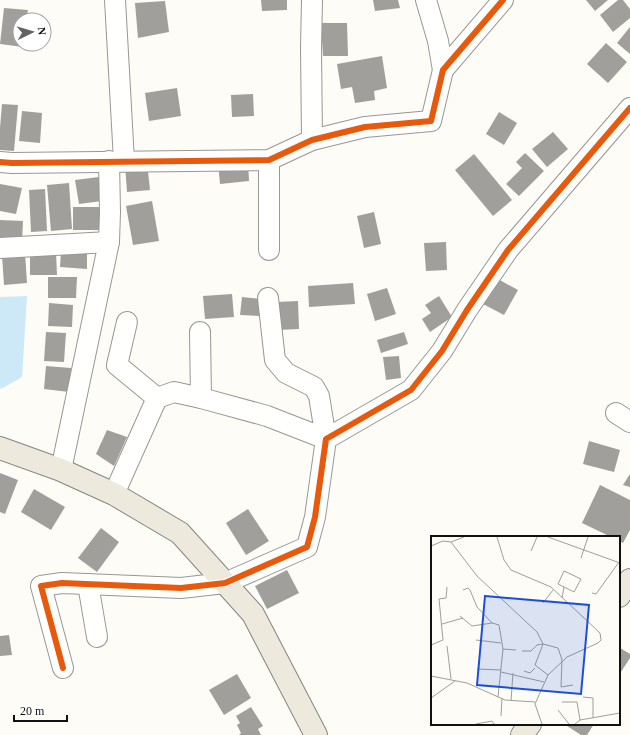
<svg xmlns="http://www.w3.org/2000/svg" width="630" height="735" font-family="'Times New Roman',serif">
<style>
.water{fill:#cde8f7}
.building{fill:#a19f9c}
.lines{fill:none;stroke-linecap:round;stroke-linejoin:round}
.minor-casing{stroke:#979795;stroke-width:22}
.major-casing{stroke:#858482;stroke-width:24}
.minor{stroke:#fffffe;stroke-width:20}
.major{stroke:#ede9dc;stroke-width:22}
.cycleway-casing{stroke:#fff;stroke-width:8}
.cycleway{stroke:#e8590c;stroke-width:6}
.inset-road{fill:none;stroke:#9f9e9b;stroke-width:1}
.view{fill:#1d4ed8;fill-opacity:0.15;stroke:#1d4ed8;stroke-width:2}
.inset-edge{fill:none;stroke:#111;stroke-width:2}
</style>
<rect width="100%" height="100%" fill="#fdfcf7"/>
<polygon class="water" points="27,296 22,377 1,389 0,387 0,297"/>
<g class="building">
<polygon points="261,0 287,0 287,10 262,11"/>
<polygon points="373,0 398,0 400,8 375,11"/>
<polygon points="586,0 608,0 595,11"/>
<polygon points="618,0 623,0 630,9 630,18 613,32 600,15"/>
<polygon points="165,1 169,32 138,38 135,3"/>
<polygon points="4,8 28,10 26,20 20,20 20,44 24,44 23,47 0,44"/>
<polygon points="321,23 347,23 348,56 323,56"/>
<polygon points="630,27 630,54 617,43"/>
<polygon points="606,43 627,62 608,83 587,64"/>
<polygon points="382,56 387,88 374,91 375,100 355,103 352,87 341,89 337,64"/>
<polygon points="177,88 181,116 149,121 145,93"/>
<polygon points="253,94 254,116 232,117 231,95"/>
<polygon points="2,104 18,105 14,151 0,150 0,128"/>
<polygon points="22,111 42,113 40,143 19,141"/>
<polygon points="499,112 517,123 504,145 486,134"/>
<polygon points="553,132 568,149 547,167 532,149"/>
<polygon points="525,153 544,171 519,196 506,184 522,168 516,162"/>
<polygon points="474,154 512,200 493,216 455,170"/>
<polygon points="248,160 249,181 220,184 218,162"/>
<polygon points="147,162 150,190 127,192 125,164"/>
<polygon points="99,177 102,201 79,204 75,180"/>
<polygon points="69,183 72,229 51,231 47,185"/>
<polygon points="0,184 22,188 16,214 0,211"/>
<polygon points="45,189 47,231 31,232 29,190"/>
<polygon points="152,201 159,241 133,245 126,206"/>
<rect x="73" y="207" width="31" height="23"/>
<polygon points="374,212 381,244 364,248 357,216"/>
<polygon points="0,220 23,221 22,242 0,241"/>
<polygon points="446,242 447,270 426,271 424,243"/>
<polygon points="61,251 87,253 87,269 60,267"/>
<polygon points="30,252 56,252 57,275 30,275"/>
<polygon points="25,253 27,283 4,285 2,255"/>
<polygon points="48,277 77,277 76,298 48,298"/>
<polygon points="496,278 518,290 504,315 483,304"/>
<polygon points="353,283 355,304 309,307 308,286"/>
<polygon points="387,288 396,314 375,321 367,294"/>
<polygon points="232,294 234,317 205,319 203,296"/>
<polygon points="439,296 452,317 430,332 422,319 431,313 425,305"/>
<polygon points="242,297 261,299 259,316 240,315"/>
<polygon points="298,301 299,329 278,330 276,302"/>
<polygon points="49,303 73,305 72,327 48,326"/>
<polygon points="46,332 66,333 64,362 44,361"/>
<polygon points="404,332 408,344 381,353 377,340"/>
<polygon points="399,356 401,378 386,380 383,357"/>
<polygon points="46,366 71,368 69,392 44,389"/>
<polygon points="107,430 127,437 114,466 96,454"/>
<polygon points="589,441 620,450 614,472 583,464"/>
<polygon points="0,473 18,480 5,514 0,512"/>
<polygon points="630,474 630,487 623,485"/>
<polygon points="600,485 630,500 630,530 623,543 619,541 619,537 611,537 582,523"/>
<polygon points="34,489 65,507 51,530 21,512"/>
<polygon points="248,509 269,541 246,555 226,523"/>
<polygon points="101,528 119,542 97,572 78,558"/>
<polygon points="287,570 299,593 267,609 255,586"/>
<polygon points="9,635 12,655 0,656 0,636"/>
<polygon points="620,648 630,654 630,658 619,675 619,650"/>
<polygon points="237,674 251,698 224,715 209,690"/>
<polygon points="251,707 263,726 258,729 261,735 239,735 241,733 237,725 240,723 236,716"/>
<polygon points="564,724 594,724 587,735 581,735"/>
</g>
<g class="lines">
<defs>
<g id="minor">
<polyline points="115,0 124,161"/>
<polyline points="312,0 311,48 312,140"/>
<polyline points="426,0 438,41 443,70"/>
<polyline points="269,160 269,250"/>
<polyline points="0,162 12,163 269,160 312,140 365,127 431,121 443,70 503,0"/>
<polyline points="0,248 109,242"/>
<polyline points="268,298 275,360 286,373 314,387 319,396 326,439"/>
<polyline points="127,322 117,365 157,398"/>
<polyline points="200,332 201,398"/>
<polyline points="616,413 630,422"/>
<polyline points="61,470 109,242 110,212 109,161"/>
<polyline points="114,494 157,398 174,392 201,398 267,416 326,439"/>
<polyline points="88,584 97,637"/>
<polyline points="63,668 41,586 62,583 181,588 225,583 307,547 315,517 326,439 411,390 442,351 467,310 508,250 630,108"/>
</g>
<g id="major">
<polyline points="0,448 61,470 114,494 180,533 253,614 316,735"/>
<polyline points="619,596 630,580"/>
<polyline points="522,735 530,724"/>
</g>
</defs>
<use href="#minor" class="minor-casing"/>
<use href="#major" class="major-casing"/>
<use href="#minor" class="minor"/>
<use href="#major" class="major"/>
<defs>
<g id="cycleway">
<polyline points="0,162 12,163 269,160 312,140 365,127 431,121 443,70 503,0"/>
<polyline points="63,668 41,586 62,583 181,588 225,583 307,547 315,517 326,439 411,390 442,351 467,310 508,250 630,108"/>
</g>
</defs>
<use href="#cycleway" class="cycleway-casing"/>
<use href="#cycleway" class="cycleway"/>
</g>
<g transform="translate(431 536)">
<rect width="189" height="189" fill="#fdfcf7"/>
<path class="inset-road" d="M66,1L73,24L80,34L120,51L169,97L170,104L167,107L136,121L117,139L104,168L111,188M117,1L189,27M20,6L33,1M0,10L12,5L20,6L46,40L106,96L112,108L127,112L131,124L130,151L142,149M100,15L106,1M150,22L157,1M32,54L37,52L39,54L46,71L61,87L68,89L72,113L67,161M161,57L165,58L188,26M131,62L133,51L127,48L133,35L150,43L143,56L133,51M112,67L122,54M29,80L41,90L61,87M11,88L32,82M45,104L70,107M112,108L104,129L117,139M0,109L12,104L8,63L15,62L16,51M16,110L20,143M72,113L85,114M91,115H100L106,109L112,108M46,133L70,134M93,135L99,137L104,132M70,136L113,146M0,140L36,147L74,164L104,166M152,161L162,162V182M0,162L24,145M80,165L82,137M131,166H146L149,184M127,174L138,188M70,180L71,162M45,188L61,185L63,188M144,188L149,184L189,177"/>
<path class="view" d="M54,60L158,69L150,158L46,149Z"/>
<rect width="189" height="189" class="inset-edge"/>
</g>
<g transform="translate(32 32) rotate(85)"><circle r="19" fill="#ffffff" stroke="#a0a0a0"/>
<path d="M0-3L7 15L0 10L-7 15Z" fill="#646362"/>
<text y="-6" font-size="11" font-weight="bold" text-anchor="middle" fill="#111111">N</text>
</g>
<path d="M14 715v6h53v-6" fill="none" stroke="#111111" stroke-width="2"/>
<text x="20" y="715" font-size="12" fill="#111111" stroke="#ffffff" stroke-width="3" paint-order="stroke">20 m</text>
</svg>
